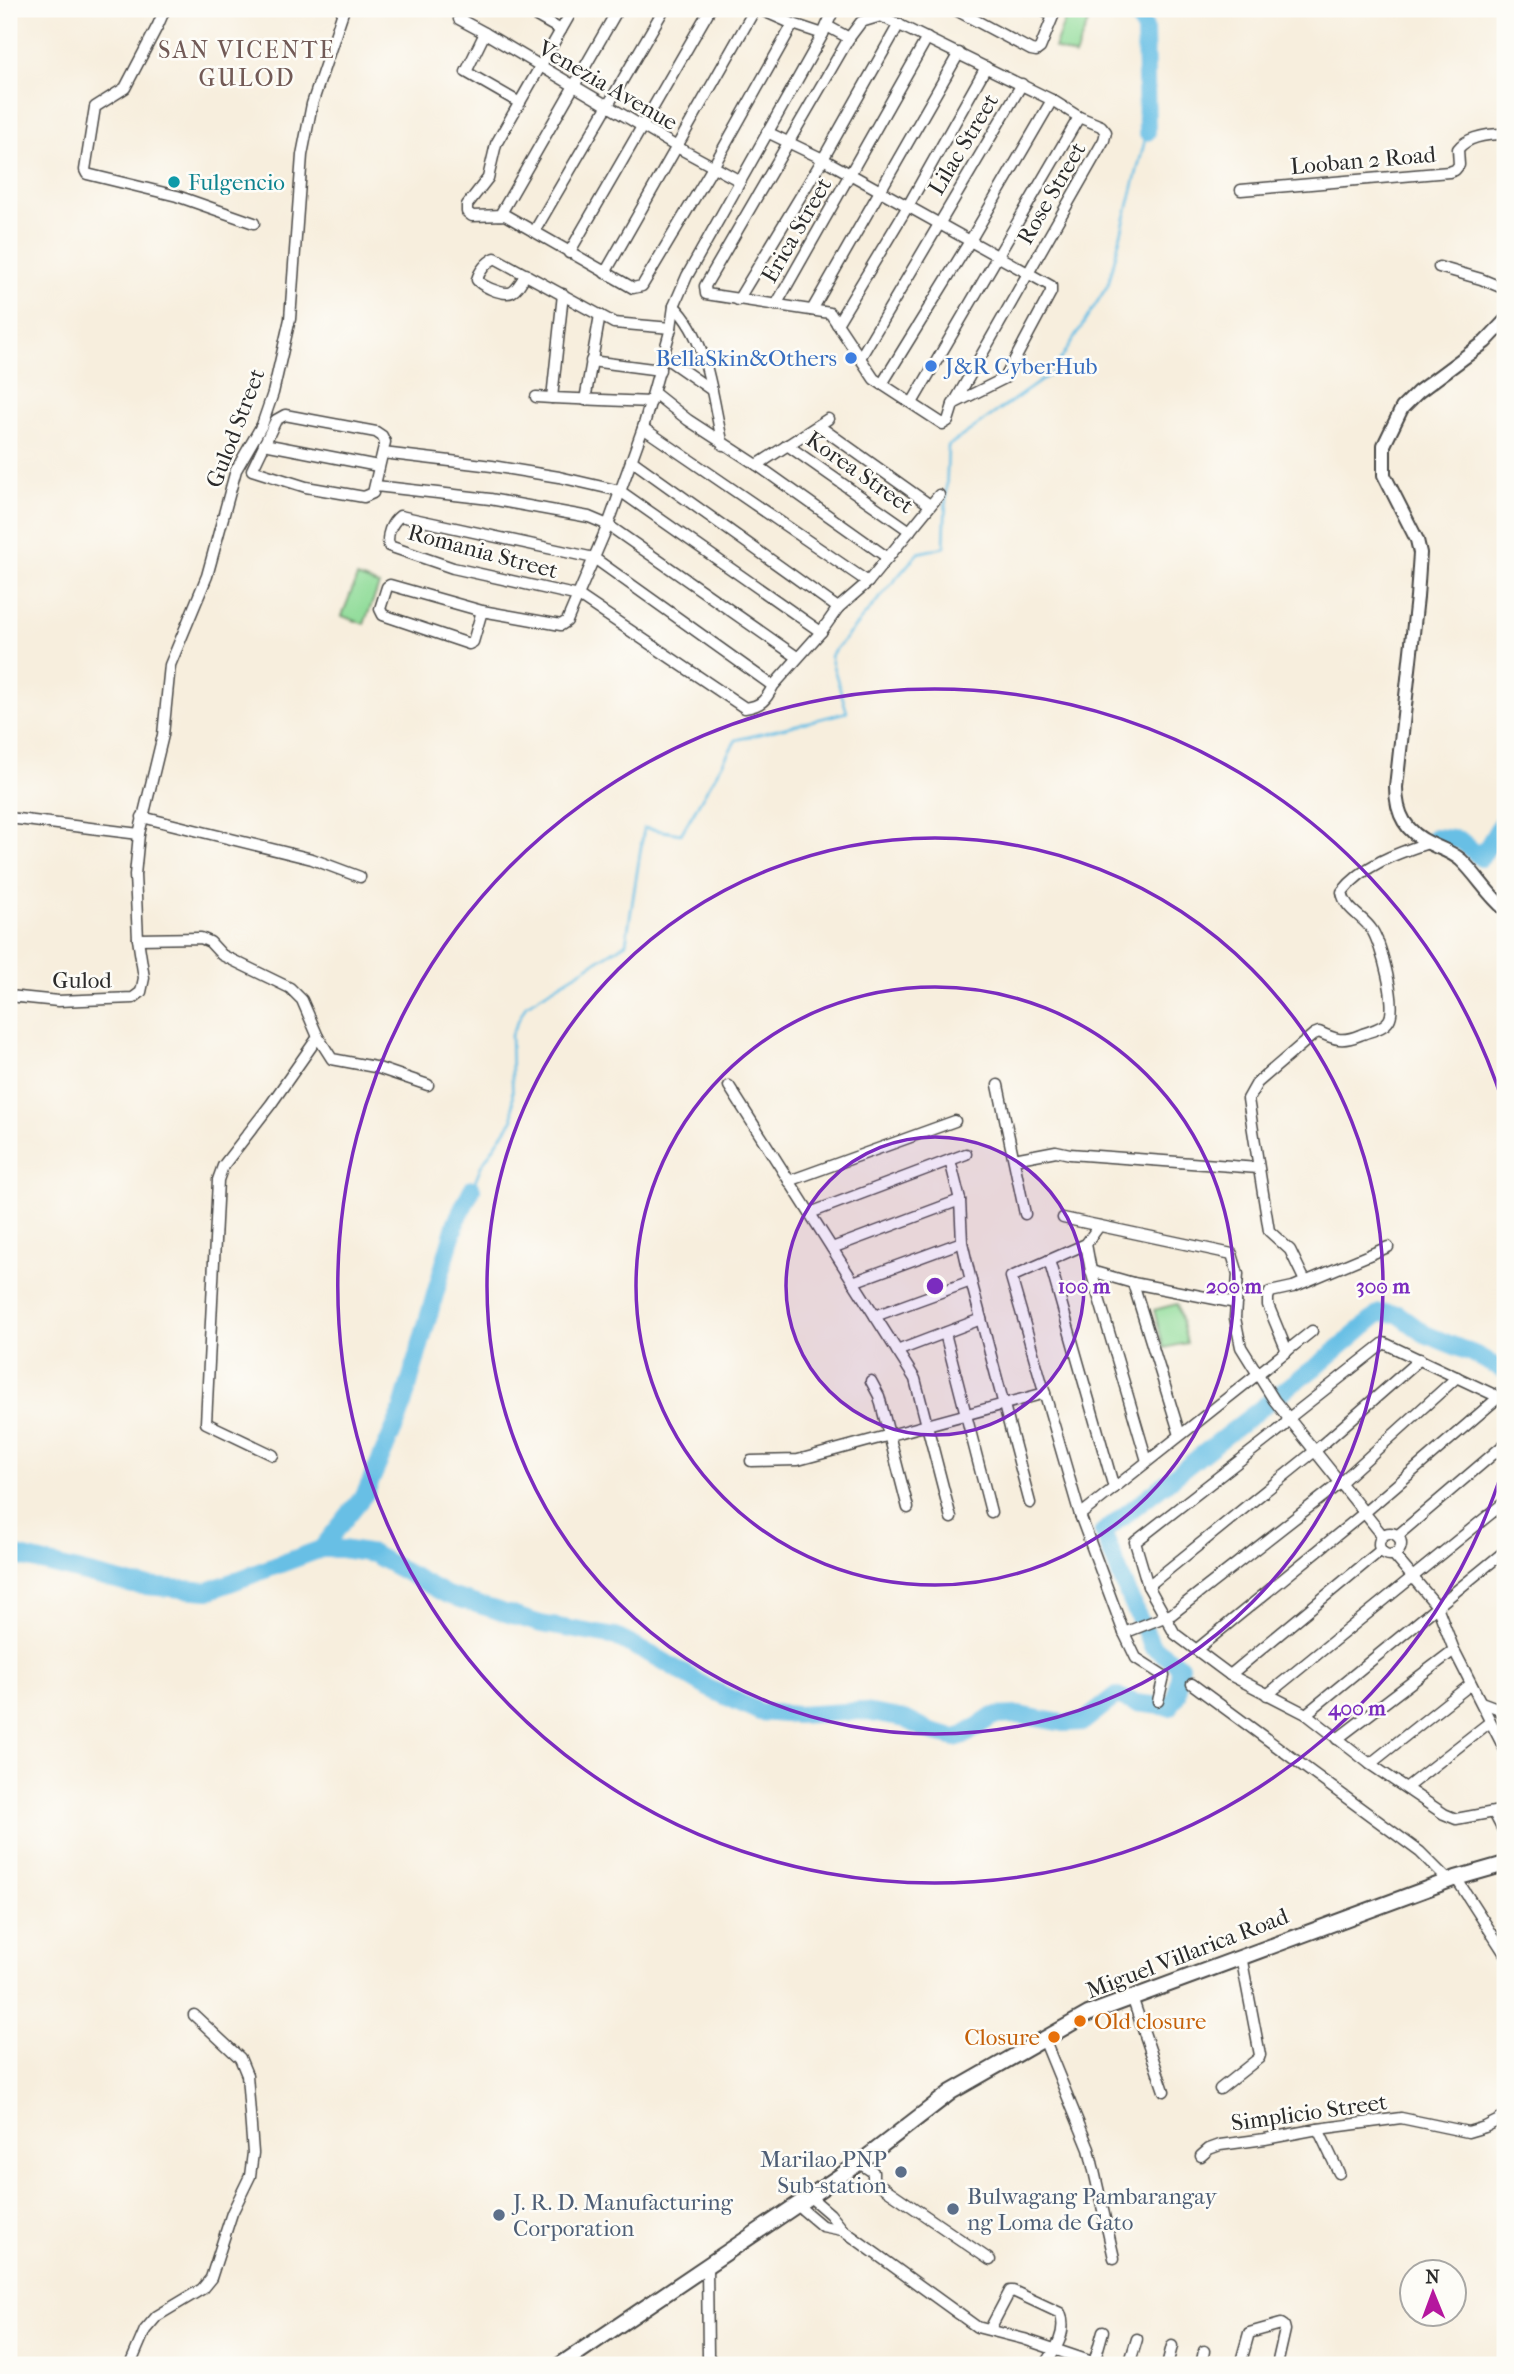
<svg xmlns="http://www.w3.org/2000/svg" width="1514" height="2374" font-family="'IM FELL French Canon',serif">
<style>
.green{fill:#90dc99;stroke:#5e8462;stroke-width:2}
.lines{fill:none;stroke-linecap:round;stroke-linejoin:round}
.stream{stroke:#68bfe5;stroke-width:2.5}
.river{stroke:#68bfe5;stroke-width:18}
.minor-casing{stroke:#4a4846;stroke-width:13}
.tertiary-casing{stroke:#4a4846;stroke-width:16}
.secondary-casing{stroke:#4a4846;stroke-width:18}
.minor{stroke:#fff;stroke-width:10}
.tertiary{stroke:#fff;stroke-width:12}
.secondary{stroke:#fff;stroke-width:14}
.ring{fill:none;stroke:#7b2cbf;stroke-width:3.5}
.culture-dot{fill:#0f9aa8;stroke:#fdfcf7;stroke-width:2.5}
.shop-dot{fill:#3f7fe0;stroke:#fdfcf7;stroke-width:2.5}
.food-dot{fill:#e8710a;stroke:#fdfcf7;stroke-width:2.5}
.service-dot{fill:#5c6f8a;stroke:#fdfcf7;stroke-width:2.5}
.labels{text-anchor:middle;stroke-width:5;stroke-linejoin:round;paint-order:stroke}
.street-label{font-size:23px;fill:#2b2b2b;stroke:#fdfcf7}
.culture-label{font-size:23px;fill:#0d838f;stroke:#fdfcf7;text-anchor:start}
.shop-label{font-size:23px;fill:#366cbe;stroke:#fdfcf7;text-anchor:end}
.food-label{font-size:23px;fill:#c56008;stroke:#fdfcf7;text-anchor:start}
.service-label{font-size:23px;fill:#4e5e75;stroke:#fdfcf7;text-anchor:start}
.neighbourhood-label{font-size:24px;letter-spacing:2px;fill:#725a56;stroke:#fdfcf7}
.centre{fill:#7b2cbf;stroke:#fdfcf7;stroke-width:3.5}
.ring-label{font-size:21px;text-anchor:middle;font-weight:bold;fill:#7b2cbf;stroke:#fdfcf7;stroke-width:5;stroke-linejoin:round;paint-order:stroke}
</style>
<rect width="100%" height="100%" fill="#fdfcf7"/>
<filter id="ink" filterUnits="userSpaceOnUse"><feTurbulence type="fractalNoise" baseFrequency=".0143" numOctaves="2"/><feDisplacementMap in="SourceGraphic" scale="14" xChannelSelector="R" yChannelSelector="G"/><feConvolveMatrix kernelMatrix="1 2 1 2 8 2 1 2 1" color-interpolation-filters="sRGB"/></filter>
<filter id="wash" filterUnits="userSpaceOnUse"><feTurbulence type="fractalNoise" baseFrequency=".00686" numOctaves="4" result="noise"/><feDisplacementMap in="SourceGraphic" scale="28" xChannelSelector="R" yChannelSelector="G"/><feGaussianBlur stdDeviation="1.57" result="paint"/><feColorMatrix in="noise" values="0 0 0 0 0 0 0 0 0 0 0 0 0 0 0 0 0 1.4 0 .05"/><feComposite in="paint" operator="in"/></filter>
<g filter="url(#wash)">
<rect width="100%" height="100%" fill="#f7eedd"/>
<g class="green">
<polygon points="1069,9 1090,17 1075,56 1054,48"/>
<polygon points="357,577 379,585 364,624 342,616"/>
<polygon points="1177,1304 1187,1343 1164,1348 1154,1310"/>
</g>
<g class="lines">
<polyline class="stream" points="472,1189 481,1166 513,1119 511,1035 526,1005 626,943 644,828 681,834 736,740 847,712 830,656 918,553 944,547 948,446 1052,373 1108,285 1147,132"/>
<g class="river">
<polyline points="1132,9 1145,28 1147,132"/>
<polyline points="1435,837 1460,840 1481,858 1505,817"/>
<polyline points="1279,1394 1321,1363 1380,1313 1398,1314 1425,1334 1474,1354 1505,1371"/>
<polyline points="321,1549 342,1549 373,1554 447,1595 541,1624 616,1637 660,1659 708,1688 760,1712 798,1715 860,1711 905,1719 931,1732 955,1738 965,1735 993,1716 1019,1715 1063,1723 1083,1722 1116,1696 1136,1703 1170,1707 1177,1695 1180,1666 1152,1646 1127,1592 1103,1532 1269,1402"/>
<polyline points="9,1554 133,1585 208,1591 321,1549 365,1494 400,1415 456,1222 472,1189"/>
</g>
</g>
</g>
<g filter="url(#ink)">
<g class="lines">
<defs>
<g id="minor">
<polyline points="165,9 158,25 125,88 95,107 85,170 87,174 177,196 254,223"/>
<polyline points="463,9 459,19 485,33 677,147 740,181"/>
<polyline points="524,9 561,30"/>
<polyline points="573,9 496,144 488,178 467,205 467,212 472,216 505,215 633,288 642,286 713,167 793,24"/>
<polyline points="759,9 793,24 823,34"/>
<polyline points="954,9 1031,50 1036,51 1040,48 1056,9"/>
<polyline points="1040,9 1053,16"/>
<polygon points="881,16 1052,100 1079,117 1101,126 1106,132 1104,140 953,405 948,421 943,424 874,379 830,313 706,294 705,286 849,38 861,22"/>
<polyline points="827,26 849,38"/>
<polyline points="485,33 466,72 520,103"/>
<polyline points="767,132 823,159 1051,286 1051,292 1005,378 953,404"/>
<path d="M1241,190L1449,172L1455,170L1459,165L1458,149C1468,136 1490,134 1505,134"/>
<polyline points="500,215 618,9"/>
<polyline points="534,232 664,9"/>
<polyline points="569,253 710,9"/>
<polyline points="1439,267 1481,279 1505,289"/>
<polyline points="605,273 755,9"/>
<path d="M526,274C515,292 513,298 491,289C485,286 481,285 477,280C479,271 487,262 495,258L614,323L671,328"/>
<polyline points="563,294 552,398 651,402"/>
<polyline points="738,300 823,159 899,24"/>
<polyline points="776,305 927,38"/>
<path d="M674,306C709,340 712,399 723,445"/>
<polyline points="812,310 959,53"/>
<polyline points="837,324 908,206 986,67"/>
<polyline points="664,357 710,389"/>
<polyline points="860,358 1022,84"/>
<polyline points="591,361 660,370"/>
<polyline points="882,384 970,241 1052,100"/>
<polyline points="654,393 688,420 757,465 888,558"/>
<polyline points="536,397 552,398"/>
<polyline points="585,400 600,315"/>
<polyline points="912,403 1079,117"/>
<polygon points="285,415 376,432 382,436 385,442 373,493 364,497 306,487 252,470 276,420"/>
<polyline points="819,426 930,505"/>
<polyline points="643,428 868,582"/>
<polyline points="264,444 378,466"/>
<polyline points="787,445 910,531"/>
<polyline points="383,453 492,466 559,477 620,491 821,632"/>
<polyline points="631,460 838,608"/>
<polyline points="757,465 828,419"/>
<polyline points="376,486 490,499 589,517 608,525 797,657"/>
<polyline points="482,611 473,642 469,644 383,615 380,609 387,587 390,585 482,611 561,625 567,621 608,525 643,428 671,328 674,306 687,276 823,34 834,9"/>
<path d="M773,686C766,700 761,706 745,708L579,596L453,568L389,546C386,535 391,523 400,516L594,558L773,686L821,632L838,608L868,582L939,495"/>
<polyline points="142,817 312,859 360,877"/>
<polyline points="9,818 139,834"/>
<polyline points="138,939 201,938 210,942 222,955 290,988 302,1000 318,1037 332,1059 375,1067 428,1085"/>
<polyline points="9,996 58,1001 133,998 141,992 144,978 138,939 135,875 139,834 163,735 170,665 207,576 236,470 262,425 273,393 290,319 302,155 312,104 344,9"/>
<polyline points="998,1085 1025,1214"/>
<polyline points="729,1086 915,1379 951,1518"/>
<polyline points="1014,1159 1056,1151 1070,1154 1258,1168"/>
<polyline points="950,1160 960,1200 962,1242 971,1281 1030,1503"/>
<polyline points="789,1181 955,1121"/>
<polyline points="810,1213 966,1154"/>
<polyline points="1063,1218 1232,1254 1238,1274 1235,1318 1241,1347 1274,1400 1383,1536"/>
<polyline points="1099,1226 1086,1244 1011,1277 1080,1515 1124,1633 1136,1658 1164,1676 1158,1701"/>
<polyline points="1086,1244 1091,1271 1147,1461"/>
<polyline points="832,1248 960,1200"/>
<polyline points="1049,1260 1114,1488"/>
<polyline points="1091,1271 1133,1283 1236,1303"/>
<path d="M1305,1281L1290,1250L1269,1231L1248,1099L1257,1083L1314,1034L1319,1032C1336,1040 1343,1042 1360,1035C1369,1031 1384,1029 1389,1020C1398,1006 1381,944 1372,930C1363,916 1345,910 1342,892C1363,865 1397,853 1428,843"/>
<polyline points="853,1282 962,1242"/>
<polyline points="1133,1283 1180,1435"/>
<polyline points="875,1316 971,1281"/>
<polyline points="945,1333 991,1512"/>
<polyline points="897,1351 981,1319"/>
<polyline points="1287,1351 1268,1305 1268,1298 1270,1292 1293,1287 1388,1247"/>
<polyline points="871,1381 879,1396 908,1508"/>
<polyline points="1505,1400 1384,1343 1289,1418 1284,1426 1135,1542 1148,1586 1175,1634 1230,1675 1306,1714 1370,1764 1444,1814 1456,1819 1505,1810"/>
<polyline points="273,1455 206,1423 218,1180 223,1166 271,1104 318,1037"/>
<polyline points="751,1461 798,1460 1045,1393"/>
<polyline points="1080,1515 1312,1331"/>
<circle cx="1390" cy="1544" r="11"/>
<polyline points="1397,1536 1505,1444"/>
<polyline points="1393,1554 1437,1606 1454,1650 1505,1750"/>
<polyline points="1148,1586 1316,1450 1420,1359"/>
<polyline points="1124,1633 1172,1614 1340,1483 1457,1377"/>
<polyline points="1196,1650 1364,1513 1499,1397"/>
<polyline points="1230,1675 1381,1550"/>
<polyline points="1192,1684 1420,1852 1449,1881"/>
<polyline points="1267,1695 1505,1502"/>
<polyline points="1481,1702 1497,1708 1505,1716"/>
<polyline points="1306,1714 1505,1551"/>
<polyline points="1337,1739 1454,1650"/>
<polyline points="1370,1764 1471,1684"/>
<polyline points="1407,1787 1490,1722"/>
<polyline points="1494,1813 1505,1834"/>
<polyline points="1456,1878 1505,1954"/>
<polyline points="1132,1997 1164,2091"/>
<polyline points="1044,2039 1089,2149 1114,2258"/>
<polyline points="1220,2089 1259,2058 1260,2055 1241,1956"/>
<polyline points="1318,2129 1339,2173"/>
<polyline points="1201,2156 1209,2149 1220,2145 1265,2139 1318,2129 1401,2118 1468,2132 1485,2127 1505,2117"/>
<polyline points="859,2163 873,2172 873,2180 990,2260"/>
<polyline points="809,2196 830,2214 843,2230 977,2327 1024,2339 1101,2365"/>
<polyline points="796,2204 822,2226 842,2230"/>
<polyline points="707,2266 708,2356 715,2365"/>
<path d="M990,2329L1010,2291H1013L1060,2313C1068,2331 1055,2351 1045,2365"/>
<polyline points="1094,2363 1103,2331"/>
<polyline points="130,2365 145,2330 157,2316 202,2289 211,2278 232,2213 250,2176 253,2153 247,2075 240,2058 194,2015"/>
<polyline points="1129,2365 1137,2339"/>
<polyline points="1167,2365 1172,2346"/>
<polyline points="1201,2365 1204,2351"/>
<polyline points="1240,2365 1249,2333 1281,2324 1284,2326 1285,2330 1277,2365"/>
</g>
<path id="tertiary" d="M1505,321L1485,342L1418,392L1402,408L1384,445V475L1417,540L1420,553L1417,597L1396,787C1396,815 1406,832 1431,844C1441,849 1452,852 1461,860C1477,875 1487,894 1505,909"/>
<polyline id="secondary" points="560,2365 859,2163 951,2092 1088,2014 1456,1878 1505,1864"/>
</defs>
<use href="#minor" class="minor-casing"/>
<use href="#tertiary" class="tertiary-casing"/>
<use href="#secondary" class="secondary-casing"/>
<use href="#minor" class="minor"/>
<use href="#tertiary" class="tertiary"/>
<use href="#secondary" class="secondary"/>
</g>
</g>
<circle cx="935" cy="1286" r="149" fill="#7b2cbf" fill-opacity=".12"/>
<g class="ring">
<circle cx="935" cy="1286" r="149"/>
<circle cx="935" cy="1286" r="299"/>
<circle cx="935" cy="1286" r="448"/>
<path d="M1504 1466A597 597 0 1 1 1504 1106"/>
</g>
<circle class="culture-dot" cx="174" cy="182" r="7"/>
<g class="shop-dot">
<circle cx="851" cy="358" r="7"/>
<circle cx="931" cy="366" r="7"/>
</g>
<g class="food-dot">
<circle cx="1080" cy="2021" r="7"/>
<circle cx="1054" cy="2037" r="7"/>
</g>
<g class="service-dot">
<circle cx="901" cy="2172" r="7"/>
<circle cx="953" cy="2209" r="7"/>
<circle cx="499" cy="2215" r="7"/>
</g>
<g class="labels">
<g class="street-label">
<text transform="translate(608 85) rotate(30)" y="8">Venezia Avenue</text>
<text transform="translate(963 144) rotate(-59)" y="8">Lilac Street</text>
<text transform="translate(1363 160) rotate(-5)" y="8">Looban 2 Road</text>
<text transform="translate(1051 193) rotate(-60)" y="8">Rose Street</text>
<text transform="translate(796 230) rotate(-60)" y="8">Erica Street</text>
<text transform="translate(235 428) rotate(-69)" y="8">Gulod Street</text>
<text transform="translate(860 472) rotate(35)" y="8">Korea Street</text>
<text transform="translate(483 551) rotate(15)" y="8">Romania Street</text>
<text x="82" y="988">Gulod</text>
<text transform="translate(1187 1953) rotate(-21)" y="8">Miguel Villarica Road</text>
<text transform="translate(1309 2112) rotate(-8)" y="8">Simplicio Street</text>
</g>
<g class="culture-label">
<text x="188" y="190">Fulgencio</text>
</g>
<g class="shop-label">
<text x="837" y="366">BellaSkin&amp;Others</text>
<text x="945" y="374" text-anchor="start">J&amp;R CyberHub</text>
</g>
<g class="food-label">
<text x="1094" y="2029">Old closure</text>
<text x="1040" y="2045" text-anchor="end">Closure</text>
</g>
<g class="service-label">
<text x="887" y="2167" text-anchor="end">Marilao PNP<tspan x="887" dy="26">Sub-station</tspan></text>
<text x="967" y="2204">Bulwagang Pambarangay<tspan x="967" dy="26">ng Loma de Gato</tspan></text>
<text x="513" y="2210">J. R. D. Manufacturing<tspan x="513" dy="26">Corporation</tspan></text>
</g>
<g class="neighbourhood-label">
<text x="247" y="58">SAN VICENTE<tspan x="247" dy="28">GULOD</tspan></text>
</g>
</g>
<circle cx="935" cy="1286" r="10" class="centre"/>
<g class="ring-label">
<text x="1084" y="1293">100 m</text>
<text x="1234" y="1293">200 m</text>
<text x="1383" y="1293">300 m</text>
<text x="1357" y="1715">400 m</text>
</g>
<rect width="1514" height="2374" fill="none" stroke="#fdfcf7" stroke-width="35"/>
<g transform="translate(1433 2293) rotate(359)"><circle r="33" fill="#fdfcf7" stroke="#a9a8a5" stroke-width="2"/>
<path d="M0-5L12 26L0 18L-12 26Z" fill="#b5179e"/>
<text y="-10" font-size="19" font-weight="bold" text-anchor="middle" fill="#2b2b2b">N</text>
</g>
</svg>
